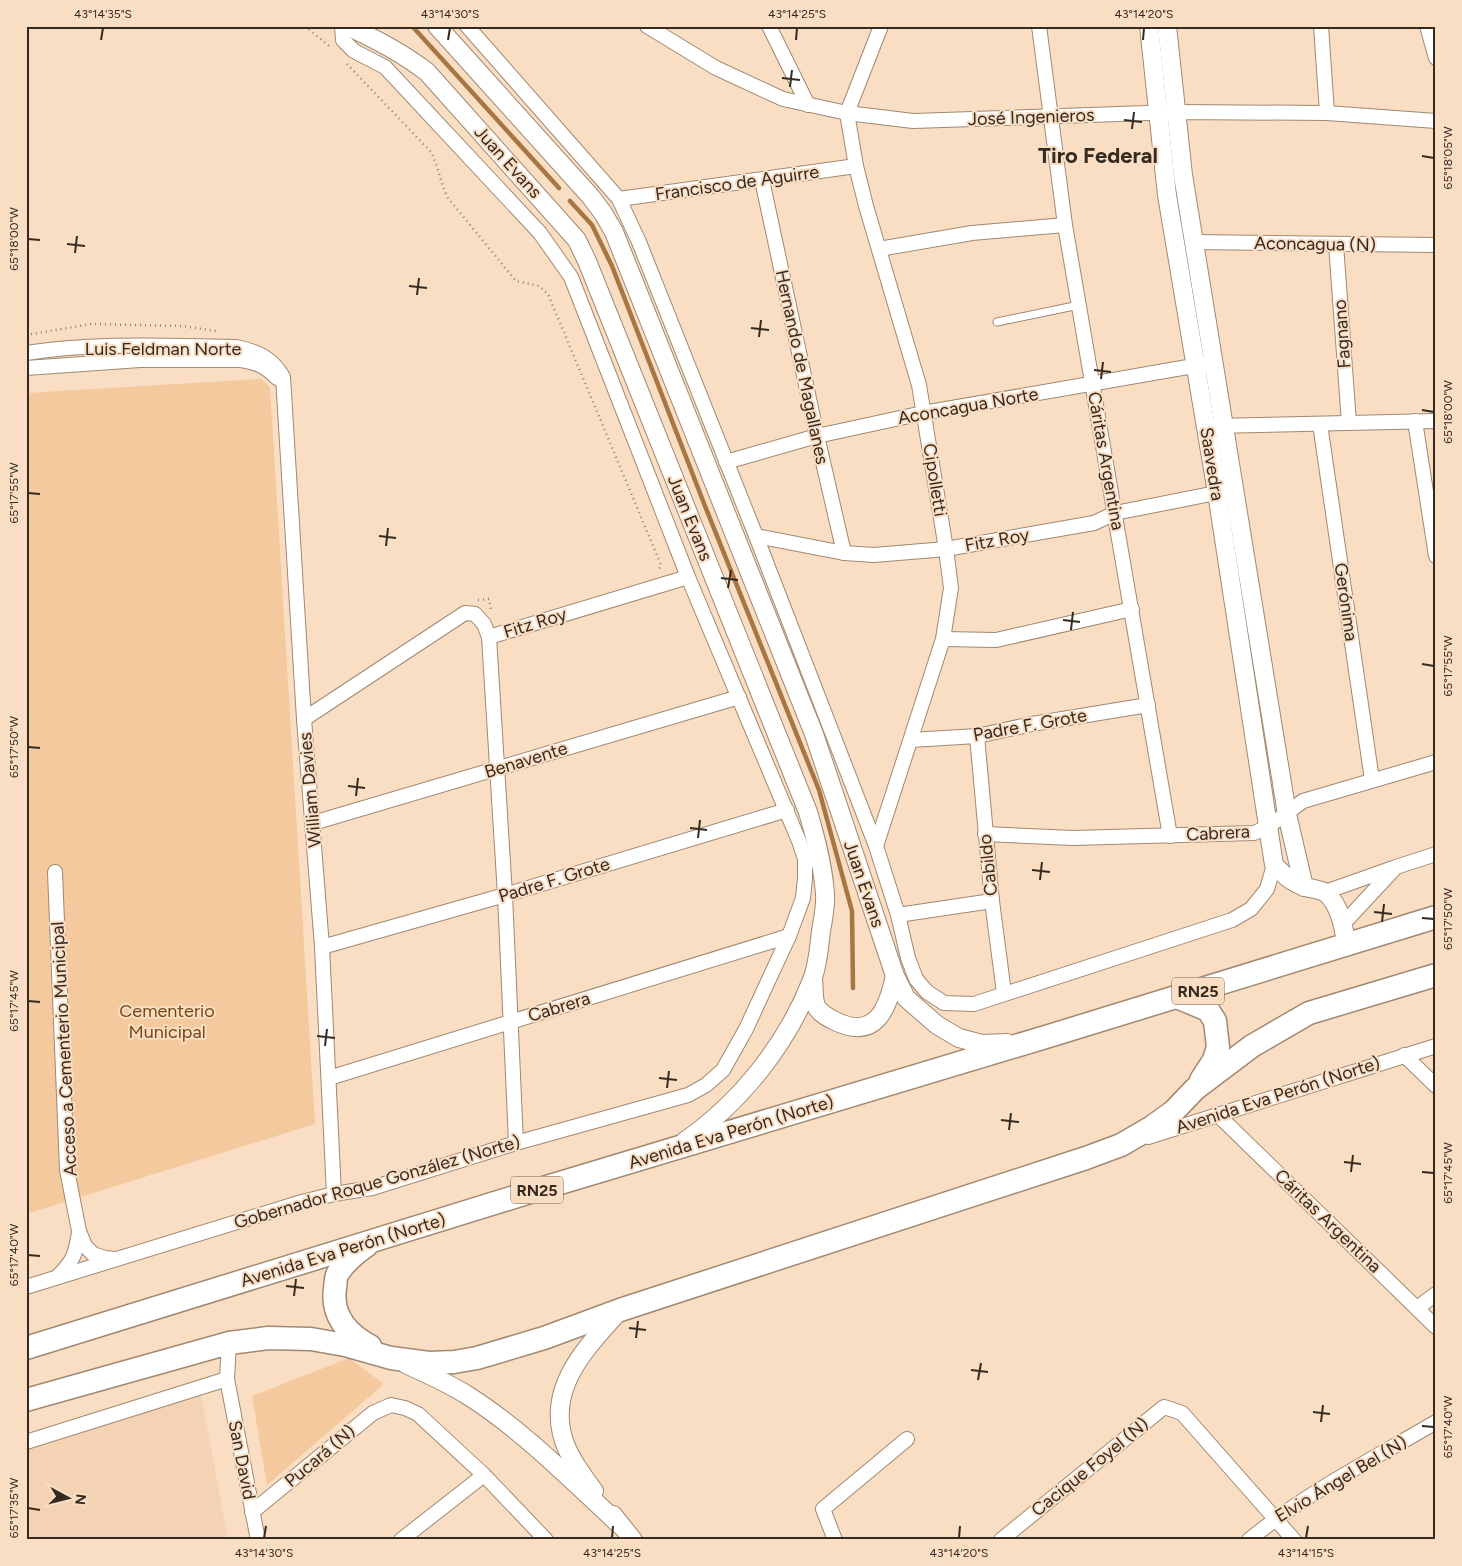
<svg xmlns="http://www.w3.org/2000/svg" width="1462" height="1566" font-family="Figtree,sans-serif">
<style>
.built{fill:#f4d3b4}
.green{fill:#f5c99e}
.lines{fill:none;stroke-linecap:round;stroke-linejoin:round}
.stream{stroke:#a77642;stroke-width:4.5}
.service-casing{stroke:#a18870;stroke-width:9}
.minor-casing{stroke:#a18870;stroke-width:16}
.tertiary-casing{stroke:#a18870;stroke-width:20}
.primary-casing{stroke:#a18870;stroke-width:25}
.path{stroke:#93806e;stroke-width:2.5;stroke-dasharray:1 4;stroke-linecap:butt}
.service{stroke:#fff;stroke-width:7}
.minor{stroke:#fff;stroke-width:14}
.tertiary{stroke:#fff;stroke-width:18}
.primary{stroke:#fff;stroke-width:22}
.ticks{fill:none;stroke:#352a20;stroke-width:2}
.labels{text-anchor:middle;stroke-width:4;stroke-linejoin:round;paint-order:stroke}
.shield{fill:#fadec4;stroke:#706051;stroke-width:1}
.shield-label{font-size:16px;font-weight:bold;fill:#352a20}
.street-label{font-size:18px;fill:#352a20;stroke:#fadec4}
.park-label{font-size:18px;fill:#754814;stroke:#fadec4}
.district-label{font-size:22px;font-weight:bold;fill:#352a20;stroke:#fadec4}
.neatline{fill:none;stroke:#352a20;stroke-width:2}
.ticks-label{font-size:12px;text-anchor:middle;fill:#352a20}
</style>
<rect width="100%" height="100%" fill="#fadec4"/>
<polygon class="built" points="200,1388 228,1540 26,1540 26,1442"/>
<g class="green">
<polygon points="261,379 270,387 315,1124 26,1214 26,393"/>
<polygon points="349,1358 384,1384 267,1485 252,1396"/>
</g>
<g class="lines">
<g class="stream">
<polyline points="412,26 559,188"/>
<polyline points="570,201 592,225 612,266 705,506 819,790 852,911 853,988"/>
</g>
<defs>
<polyline id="service" points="997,322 1079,305"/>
<g id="minor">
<polyline points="467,26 619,199 639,242 756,536 876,846 898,915 908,958 916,979 927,992 944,1003 974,1004 1232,920 1251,909 1267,889 1274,865"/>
<polyline points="647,26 716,68 783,99 847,113 913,121 1177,112 1327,113 1436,121"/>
<polyline points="769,26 808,105"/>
<polyline points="1039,26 1065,225 1170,836"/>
<polyline points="1321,26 1327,113"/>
<polyline points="1427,26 1436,58"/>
<polyline points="762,180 817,436 844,553"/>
<polyline points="619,199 856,166"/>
<polyline points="1194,242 1436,245"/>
<polyline points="1336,244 1349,423"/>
<polyline points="879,249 972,233 1065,225"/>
<path d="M26,353C95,342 166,346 236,347C257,351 272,358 283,377L304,719L322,947L334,1194"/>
<path d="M26,368L140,360H240C256,362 265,366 277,378"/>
<polyline points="1415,421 1436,556"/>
<polyline points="1320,424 1372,780"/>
<polyline points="1214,426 1436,421"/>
<polyline points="726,462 817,436 923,413 1205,364"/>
<polyline points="756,536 844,553 874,555 946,549 1094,523 1115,513 1226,491"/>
<polyline points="489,637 505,895 516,1143"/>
<polyline points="943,639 996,640 1132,609"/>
<polyline points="304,719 465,613 475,614 484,624 489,637 688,577"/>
<polyline points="977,736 992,901 1004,993"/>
<polyline points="911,740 977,736 1032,724 1148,705"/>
<polyline points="313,823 739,697"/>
<polyline points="985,834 1073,838 1254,833 1268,827 1303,801 1436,762"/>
<polyline points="876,846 943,639 951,588 946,549 919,385 866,206 856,166 847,113 881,26"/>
<polyline points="55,872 67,1170 79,1231 85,1246 93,1254 105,1258 116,1259"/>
<polyline points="1325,892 1393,868"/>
<polyline points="898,915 992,901"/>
<polyline points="1343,924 1396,867 1436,854"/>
<polyline points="322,947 505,895 787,810"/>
<polyline points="1404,1055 1436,1086"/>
<polyline points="329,1078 789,936"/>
<polyline points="1219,1116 1436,1327"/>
<polyline points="1148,1137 1436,1046"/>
<path d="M58,1276C73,1262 76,1253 79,1232"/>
<polyline points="26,1287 302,1202 334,1194 372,1188 516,1143 688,1095 706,1085 723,1070 746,1029 789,936 803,898 805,878 805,859 799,841 688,577 571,277 540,233 385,67 354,51 343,40 342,26"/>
<polyline points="1417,1308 1436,1294"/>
<polyline points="227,1379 258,1540"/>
<polyline points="26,1442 227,1379 229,1343"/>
<polyline points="252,1512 373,1413 391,1405 405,1408 418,1414 484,1475 546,1540"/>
<polyline points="401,1540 484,1475"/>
<polyline points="835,1540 823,1509 907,1439"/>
<polyline points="1001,1540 1164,1407 1182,1413 1294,1540"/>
<path d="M1249,1540C1306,1493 1373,1459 1436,1422"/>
</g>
<g id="tertiary">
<path d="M347,26C376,39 401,52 427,72L577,240L587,261L808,812C816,839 823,865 825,894C826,906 823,919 821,931C819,947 818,965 812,980C787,1044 741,1102 685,1141"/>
<polyline points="437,26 591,197 603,213 614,232 814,734 895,976 906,998 937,1025 959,1038 982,1044 1007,1043"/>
<path d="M1149,26L1167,195L1217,493L1274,865C1283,874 1291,882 1303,886C1310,889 1320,889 1326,893C1340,905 1344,927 1346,944"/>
<polyline points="1167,26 1183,175 1287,814 1304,887"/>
<path d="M813,979C814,986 813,999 816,1006C820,1014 829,1018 837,1022C877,1040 888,1007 895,976"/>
<path d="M406,1364C427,1374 448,1383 467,1395C524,1431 571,1480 620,1525"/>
<path d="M594,1491C583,1476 570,1459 564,1441C546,1387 587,1347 620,1310"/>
<polyline points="613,1515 633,1540"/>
</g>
<g id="primary">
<polyline points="1177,997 1208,1010 1215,1021 1218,1047 1214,1060 1201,1080"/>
<path d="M366,1246C356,1253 345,1262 338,1273C335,1277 336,1283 335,1288C331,1315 347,1334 370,1346"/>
<polyline points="26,1348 540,1189 1049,1036 1436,917"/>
<polyline points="26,1400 229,1343 268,1338 311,1339 345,1345 391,1358 429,1363 454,1362 477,1358 544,1338 620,1310 1086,1158 1121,1145 1152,1127 1174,1111 1195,1089 1252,1046 1309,1013 1436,975"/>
</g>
</defs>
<use href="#service" class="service-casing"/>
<use href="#minor" class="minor-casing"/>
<use href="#tertiary" class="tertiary-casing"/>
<use href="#primary" class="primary-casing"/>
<g class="path">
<polyline points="305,26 329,46"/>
<path d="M347,64L431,152C439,167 440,183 448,198L516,281L539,286L548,294L661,565L658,571"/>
<polyline points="26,335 91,324 182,326 216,331"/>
<polyline points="478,600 489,599 491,610"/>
</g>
<use href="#service" class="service"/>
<use href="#minor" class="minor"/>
<use href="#tertiary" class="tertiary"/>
<use href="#primary" class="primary"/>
</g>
<path class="ticks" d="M101,40L103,28M448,40L450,28M796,40L797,28M1143,40L1144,28M782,78L800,80M790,87L792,70M1124,120L1142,122M1132,129L1134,112M1422,156L1434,158M28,239L40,240M67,244L85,246M75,253L77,236M409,286L427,288M417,295L419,278M751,328L769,330M759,337L761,320M1094,370L1111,372M1101,379L1103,362M1422,410L1434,412M28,493L40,494M379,536L396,538M386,546L388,528M721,578L738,580M728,588L731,570M1063,620L1080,622M1071,630L1073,612M1422,664L1434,666M28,747L40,748M348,786L365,788M356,796L358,778M690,828L707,830M698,838L700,820M1032,870L1050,872M1040,880L1042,862M1374,912L1392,914M1422,918L1434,919M1382,922L1384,904M28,1001L40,1002M317,1036L335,1038M325,1046L327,1029M659,1078L677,1080M667,1088L669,1071M1001,1120L1019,1122M1009,1130L1011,1113M1344,1162L1361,1164M1351,1172L1353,1155M1422,1172L1434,1173M28,1255L40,1256M286,1286L304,1288M294,1296L296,1279M629,1328L646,1330M636,1338L638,1321M971,1370L988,1372M978,1380L981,1363M1313,1412L1330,1414M1321,1422L1323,1405M1422,1426L1434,1427M28,1508L40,1510M264,1538L266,1526M612,1538L613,1526M959,1538L960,1526M1306,1538L1308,1526"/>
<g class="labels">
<g class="shield">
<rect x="1172" y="977.5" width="52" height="27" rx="4"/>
<rect x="511" y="1176.5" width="52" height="27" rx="4"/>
</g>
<g class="shield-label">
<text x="1198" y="997">RN25</text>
<text x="537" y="1196">RN25</text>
</g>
<g class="street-label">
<text transform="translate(1031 117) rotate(-2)" y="6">José Ingenieros</text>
<text transform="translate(508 162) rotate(48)" y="6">Juan Evans</text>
<text transform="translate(737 183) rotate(-8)" y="6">Francisco de Aguirre</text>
<text transform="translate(1315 244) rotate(1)" y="6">Aconcagua (N)</text>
<text transform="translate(1342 334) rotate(-94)" y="6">Fagnano</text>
<text x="163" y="355">Luis Feldman Norte</text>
<text transform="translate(802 367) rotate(78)" y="6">Hernando de Magallanes</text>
<text transform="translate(968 406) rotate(-10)" y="6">Aconcagua Norte</text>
<text transform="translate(1106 461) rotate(80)" y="6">Cáritas Argentina</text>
<text transform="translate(1212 464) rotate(81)" y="6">Saavedra</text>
<text transform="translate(935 480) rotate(81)" y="6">Cipolletti</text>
<text transform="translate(690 518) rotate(68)" y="6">Juan Evans</text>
<text transform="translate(997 540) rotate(-10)" y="6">Fitz Roy</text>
<text transform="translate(1346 602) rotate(82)" y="6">Gerónima</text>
<text transform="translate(535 623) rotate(-17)" y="6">Fitz Roy</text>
<text transform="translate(1030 725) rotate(-10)" y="6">Padre F. Grote</text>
<text transform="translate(526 760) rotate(-17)" y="6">Benavente</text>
<text transform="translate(310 790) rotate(-95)" y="6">William Davies</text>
<text transform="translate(1218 833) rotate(-3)" y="6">Cabrera</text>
<text transform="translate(988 865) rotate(-96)" y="6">Cabildo</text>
<text transform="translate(554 880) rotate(-17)" y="6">Padre F. Grote</text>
<text transform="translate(864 884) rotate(71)" y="6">Juan Evans</text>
<text transform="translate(559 1007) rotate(-17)" y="6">Cabrera</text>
<text transform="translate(64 1049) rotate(-93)" y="6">Acceso a Cementerio Municipal</text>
<text transform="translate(1278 1095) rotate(-18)" y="6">Avenida Eva Perón (Norte)</text>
<text transform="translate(731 1132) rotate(-17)" y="6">Avenida Eva Perón (Norte)</text>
<text transform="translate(377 1182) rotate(-16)" y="6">Gobernador Roque González (Norte)</text>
<text transform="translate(1328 1221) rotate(44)" y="6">Cáritas Argentina</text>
<text transform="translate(343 1250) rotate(-17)" y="6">Avenida Eva Perón (Norte)</text>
<text transform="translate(320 1456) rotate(-40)" y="6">Pucará (N)</text>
<text transform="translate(242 1460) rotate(79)" y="6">San David</text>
<text transform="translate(1090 1467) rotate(-39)" y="6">Cacique Foyel (N)</text>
<text transform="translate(1341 1479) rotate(-31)" y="6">Elvio Ángel Bel (N)</text>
</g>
<g class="park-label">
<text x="167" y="1017">Cementerio<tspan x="167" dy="21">Municipal</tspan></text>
</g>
<g class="district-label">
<text x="1098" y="163">Tiro Federal</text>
</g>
</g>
<rect width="1462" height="1566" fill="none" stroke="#fadec4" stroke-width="55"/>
<g transform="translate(68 1498) rotate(97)" stroke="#fadec4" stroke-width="4" paint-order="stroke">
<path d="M0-4L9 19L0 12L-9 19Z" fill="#352a20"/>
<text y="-8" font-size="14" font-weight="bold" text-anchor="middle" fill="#352a20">N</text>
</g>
<rect x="28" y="28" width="1406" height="1510" class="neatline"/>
<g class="ticks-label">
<text x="103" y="18">43°14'35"S</text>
<text x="450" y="18">43°14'30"S</text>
<text x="797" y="18">43°14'25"S</text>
<text x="1144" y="18">43°14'20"S</text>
<text transform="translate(1448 158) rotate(-90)" y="4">65°18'05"W</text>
<text transform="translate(14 239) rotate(-90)" y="4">65°18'00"W</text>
<text transform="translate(1448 412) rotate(-90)" y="4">65°18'00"W</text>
<text transform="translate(14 493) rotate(-90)" y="4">65°17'55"W</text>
<text transform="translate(1448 666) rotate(-90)" y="4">65°17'55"W</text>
<text transform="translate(14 747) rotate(-90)" y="4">65°17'50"W</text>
<text transform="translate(1448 919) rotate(-90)" y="4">65°17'50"W</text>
<text transform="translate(14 1001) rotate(-90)" y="4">65°17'45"W</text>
<text transform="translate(1448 1173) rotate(-90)" y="4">65°17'45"W</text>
<text transform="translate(14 1255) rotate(-90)" y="4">65°17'40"W</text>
<text transform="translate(1448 1427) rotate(-90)" y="4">65°17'40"W</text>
<text transform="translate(14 1508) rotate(-90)" y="4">65°17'35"W</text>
<text x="264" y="1557">43°14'30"S</text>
<text x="612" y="1557">43°14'25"S</text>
<text x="959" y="1557">43°14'20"S</text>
<text x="1306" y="1557">43°14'15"S</text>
</g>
</svg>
